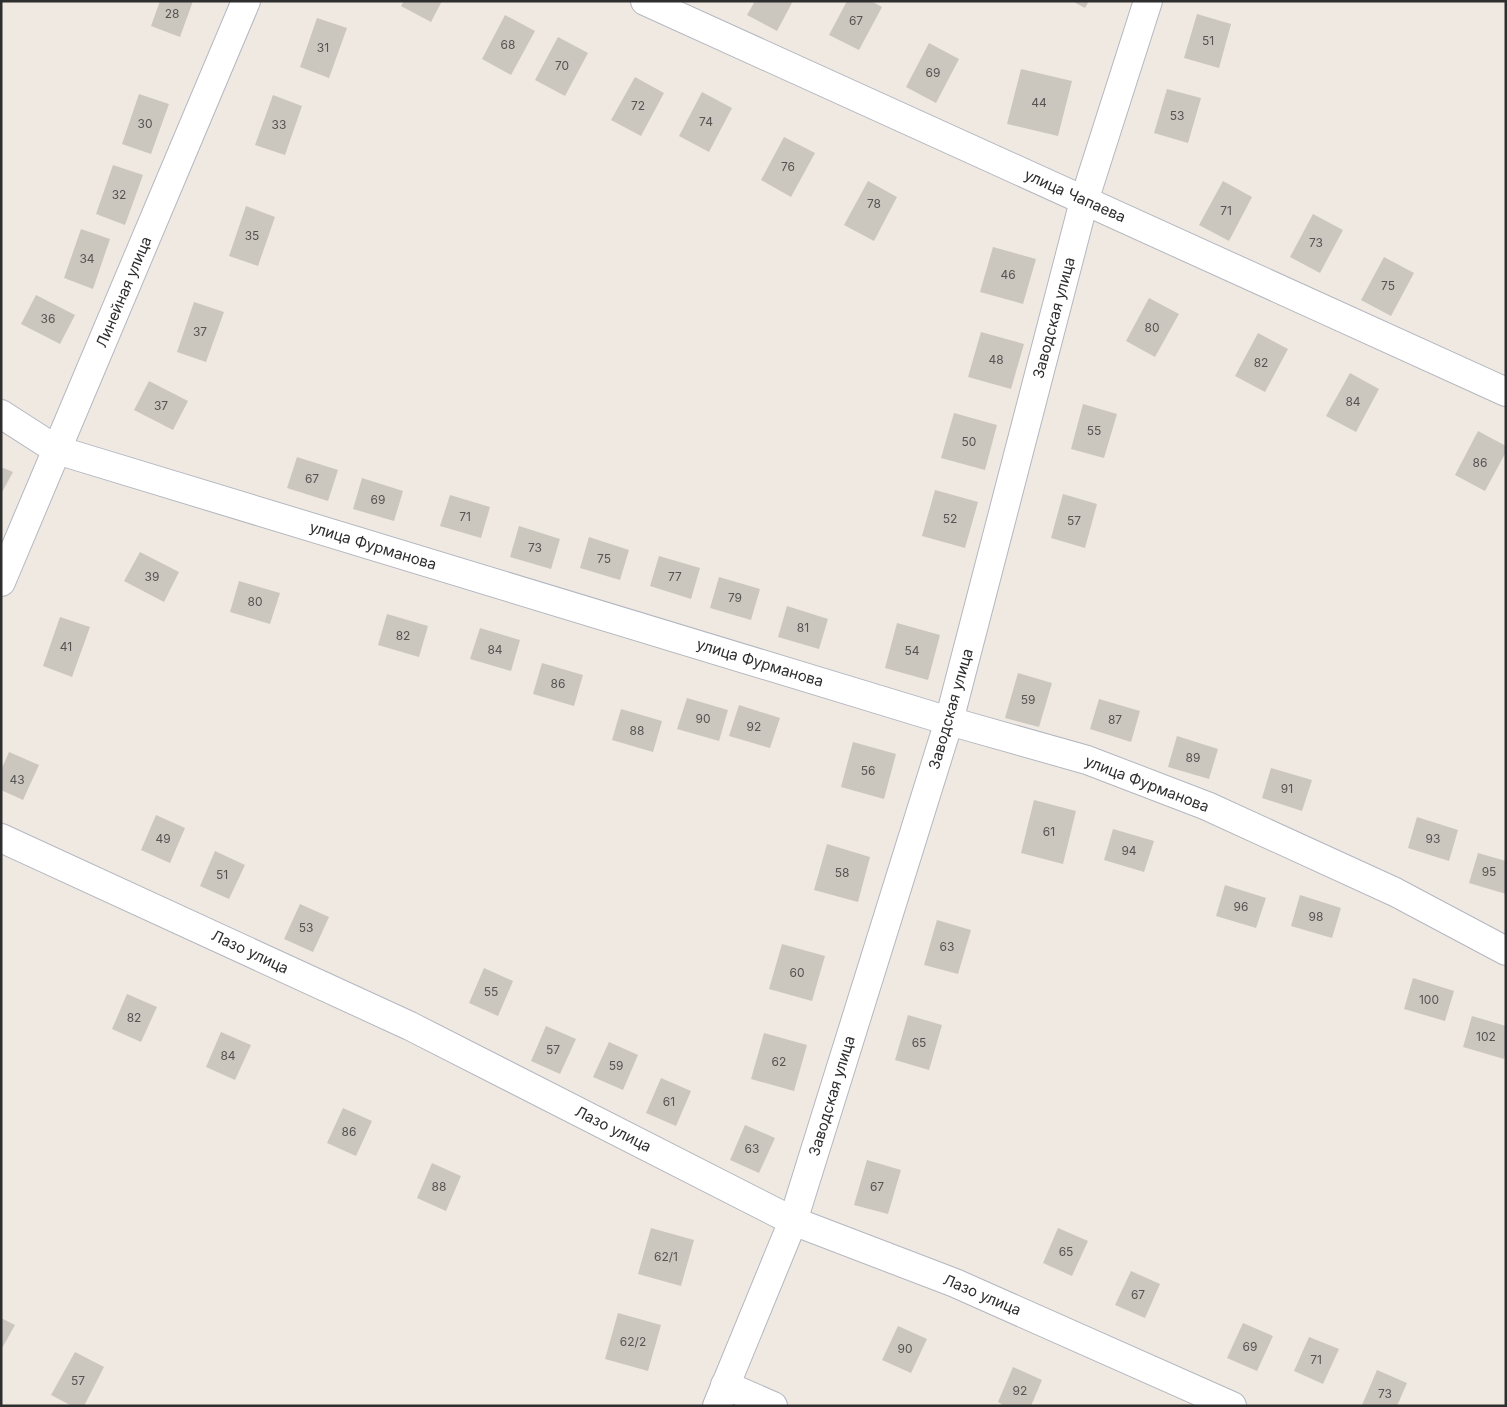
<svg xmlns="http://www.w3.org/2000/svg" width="1507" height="1407" font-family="Inter,sans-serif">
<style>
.building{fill:#cbc7bf}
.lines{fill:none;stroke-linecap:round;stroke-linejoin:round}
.minor-casing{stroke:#b4b7c1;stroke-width:30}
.minor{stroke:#fff;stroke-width:28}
.labels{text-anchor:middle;stroke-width:4;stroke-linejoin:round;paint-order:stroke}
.number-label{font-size:12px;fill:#555452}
.street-label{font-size:15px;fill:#2e2e2e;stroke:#fff}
</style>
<rect width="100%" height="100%" fill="#efe9e1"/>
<g class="building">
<polygon points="160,1 193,1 180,37 151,26"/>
<polygon points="404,1 442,1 431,22 401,6"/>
<polygon points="755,1 793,1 777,31 747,15"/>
<polygon points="847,1 871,1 882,7 859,50 829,35"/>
<polygon points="1072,1 1089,1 1085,8"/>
<polygon points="1197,14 1231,24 1219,68 1184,58"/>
<polygon points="505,15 535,31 511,75 482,59"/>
<polygon points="317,18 347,28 329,78 300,67"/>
<polygon points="558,37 588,53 565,96 535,80"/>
<polygon points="929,43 959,59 936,103 906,87"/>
<polygon points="1021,69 1072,81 1058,136 1007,124"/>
<polygon points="635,77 664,93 641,136 611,120"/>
<polygon points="1167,89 1201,98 1188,143 1154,133"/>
<polygon points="702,92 732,108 709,152 679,136"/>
<polygon points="139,94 169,104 151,154 122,144"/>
<polygon points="273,95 302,106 285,155 255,145"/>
<polygon points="784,137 815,153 791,197 761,180"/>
<polygon points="113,165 143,175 125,225 96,214"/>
<polygon points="868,181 897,197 874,241 844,225"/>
<polygon points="1223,181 1252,197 1229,241 1199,225"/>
<polygon points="246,206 275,217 258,266 229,256"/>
<polygon points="1313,214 1343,230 1320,273 1290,257"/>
<polygon points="81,229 110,239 93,289 64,278"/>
<polygon points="993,247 1036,259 1023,304 980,292"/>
<polygon points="1384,257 1414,273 1391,316 1361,300"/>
<polygon points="36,295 75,315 60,344 21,324"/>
<polygon points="1149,298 1179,314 1155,357 1126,341"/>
<polygon points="194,302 224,312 206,362 177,352"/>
<polygon points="981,332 1024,344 1011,389 968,377"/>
<polygon points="1258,333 1288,349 1265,392 1235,376"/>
<polygon points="1350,373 1379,389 1356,432 1326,416"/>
<polygon points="149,381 188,401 173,430 134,410"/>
<polygon points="1083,404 1117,414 1104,458 1071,449"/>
<polygon points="954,413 997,425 985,470 941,458"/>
<polygon points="1478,431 1506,446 1506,452 1485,491 1455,475"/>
<polygon points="297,457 338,470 328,501 287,488"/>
<polygon points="1,467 13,472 1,494"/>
<polygon points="362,478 403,491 394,521 353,509"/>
<polygon points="935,490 978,502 965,548 922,536"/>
<polygon points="1063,494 1097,504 1085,548 1051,538"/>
<polygon points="450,495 490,507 481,538 440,526"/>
<polygon points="519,526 560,539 551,569 510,557"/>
<polygon points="589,537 629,550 620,580 580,568"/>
<polygon points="140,552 179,572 164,602 124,581"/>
<polygon points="659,556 700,568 691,599 650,586"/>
<polygon points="719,577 760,589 751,620 710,608"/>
<polygon points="239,581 280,593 270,624 230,612"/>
<polygon points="787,606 828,619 819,649 778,637"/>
<polygon points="387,614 428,626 419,657 378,645"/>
<polygon points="60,617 90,627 72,677 43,666"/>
<polygon points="897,623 940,635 928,680 885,668"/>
<polygon points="480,628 520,640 511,671 470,659"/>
<polygon points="542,663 583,675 574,706 533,694"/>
<polygon points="1018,673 1052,683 1039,727 1005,718"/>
<polygon points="687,698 728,710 719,741 677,729"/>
<polygon points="1099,699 1140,711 1131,742 1090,729"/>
<polygon points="739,705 780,718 770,748 729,736"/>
<polygon points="621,709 662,721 653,752 612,740"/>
<polygon points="1177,736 1218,749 1209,779 1168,767"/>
<polygon points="853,742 896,754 884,799 841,787"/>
<polygon points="9,752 39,765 23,800 1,790 1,770"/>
<polygon points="1271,768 1312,780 1302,811 1262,798"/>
<polygon points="1034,800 1076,811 1063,864 1021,853"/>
<polygon points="156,815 185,828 170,863 141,850"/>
<polygon points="1417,817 1458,830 1449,861 1408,848"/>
<polygon points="1113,829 1154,841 1144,872 1104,860"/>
<polygon points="827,844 870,857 858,902 814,890"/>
<polygon points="215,851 245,865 229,899 200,886"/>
<polygon points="1478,853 1506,861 1506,894 1469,883"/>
<polygon points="1225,885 1266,898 1256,928 1216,916"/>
<polygon points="1300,895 1341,908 1332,938 1291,926"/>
<polygon points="300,904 329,917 313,952 284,939"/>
<polygon points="937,920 971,930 958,974 924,965"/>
<polygon points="782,944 825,956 812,1001 769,989"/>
<polygon points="484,968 513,981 498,1016 469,1003"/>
<polygon points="1413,978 1454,991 1445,1021 1404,1009"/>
<polygon points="127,994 157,1007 141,1042 112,1029"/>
<polygon points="908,1015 942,1025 929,1070 895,1060"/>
<polygon points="1472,1016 1506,1026 1506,1052 1504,1059 1463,1047"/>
<polygon points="546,1026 576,1039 560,1074 531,1061"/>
<polygon points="221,1032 251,1045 235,1080 206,1067"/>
<polygon points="764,1033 807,1045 794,1091 751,1079"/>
<polygon points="609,1042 638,1055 623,1090 593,1077"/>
<polygon points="661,1078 691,1091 676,1126 646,1113"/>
<polygon points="343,1108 372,1121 356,1156 327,1143"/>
<polygon points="745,1125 775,1138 759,1173 730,1160"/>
<polygon points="867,1160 901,1170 888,1214 854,1205"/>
<polygon points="432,1163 461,1176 446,1211 417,1198"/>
<polygon points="651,1228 694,1240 681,1286 638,1274"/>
<polygon points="1058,1228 1088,1241 1072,1276 1043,1263"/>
<polygon points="1131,1271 1160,1284 1145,1318 1115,1305"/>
<polygon points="618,1313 661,1325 648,1371 605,1359"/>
<polygon points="1,1318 15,1325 1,1350"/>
<polygon points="1243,1323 1273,1336 1257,1371 1227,1358"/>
<polygon points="898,1326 927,1339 911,1373 882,1360"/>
<polygon points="1309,1337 1339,1349 1323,1384 1294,1371"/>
<polygon points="75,1352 104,1367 84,1406 72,1406 51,1395"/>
<polygon points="1013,1367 1042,1380 1031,1406 1005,1406 998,1402"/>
<polygon points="1377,1370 1407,1383 1397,1406 1362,1405"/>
</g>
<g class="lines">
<defs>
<g id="minor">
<polyline points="645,1 1506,392"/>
<polyline points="1,414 57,450 949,721 1087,760 1207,806 1395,892 1506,951"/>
<polyline points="1,582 246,1"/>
<polyline points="1,838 410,1026 793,1221 955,1283 1232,1406"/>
<polyline points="725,1385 773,1406"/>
<polyline points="717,1406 793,1221 949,721 1084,201 1148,1"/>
</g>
</defs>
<use href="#minor" class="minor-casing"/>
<use href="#minor" class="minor"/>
</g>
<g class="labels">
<g class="number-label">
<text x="172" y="18">28</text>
<text x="856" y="25">67</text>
<text x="1208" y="45">51</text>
<text x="508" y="49">68</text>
<text x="323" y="52">31</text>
<text x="562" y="70">70</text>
<text x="933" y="77">69</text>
<text x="1039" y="107">44</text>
<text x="638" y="110">72</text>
<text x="1177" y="120">53</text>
<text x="706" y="126">74</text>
<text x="145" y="128">30</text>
<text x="279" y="129">33</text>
<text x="788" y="171">76</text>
<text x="119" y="199">32</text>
<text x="874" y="208">78</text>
<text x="1226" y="215">71</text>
<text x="252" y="240">35</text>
<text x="1316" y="247">73</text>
<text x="87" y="263">34</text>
<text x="1008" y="279">46</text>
<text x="1388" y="290">75</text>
<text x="48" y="323">36</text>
<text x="1152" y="332">80</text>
<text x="200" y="336">37</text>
<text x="996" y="364">48</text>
<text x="1261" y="367">82</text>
<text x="1353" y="406">84</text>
<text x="161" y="410">37</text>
<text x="1094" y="435">55</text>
<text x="969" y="446">50</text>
<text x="1480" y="467">86</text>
<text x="312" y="483">67</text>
<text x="378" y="504">69</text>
<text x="465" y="521">71</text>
<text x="950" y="523">52</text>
<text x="1074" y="525">57</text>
<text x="535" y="552">73</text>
<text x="604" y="563">75</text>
<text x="152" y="581">39</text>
<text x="675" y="581">77</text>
<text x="735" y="602">79</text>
<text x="255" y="606">80</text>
<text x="803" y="632">81</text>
<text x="403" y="640">82</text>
<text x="66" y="651">41</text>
<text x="495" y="654">84</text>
<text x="912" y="655">54</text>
<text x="558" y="688">86</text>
<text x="1028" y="704">59</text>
<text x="703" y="723">90</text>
<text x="1115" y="724">87</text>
<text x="754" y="731">92</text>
<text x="637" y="735">88</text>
<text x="1193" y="762">89</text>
<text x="868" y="775">56</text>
<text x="17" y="784">43</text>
<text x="1287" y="793">91</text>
<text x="1049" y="836">61</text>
<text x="163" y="843">49</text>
<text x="1433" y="843">93</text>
<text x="1129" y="855">94</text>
<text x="1489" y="876">95</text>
<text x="842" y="877">58</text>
<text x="222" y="879">51</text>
<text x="1241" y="911">96</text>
<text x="1316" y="921">98</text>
<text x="306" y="932">53</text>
<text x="947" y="951">63</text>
<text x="797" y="977">60</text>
<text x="491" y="996">55</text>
<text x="1429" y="1004">100</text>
<text x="134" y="1022">82</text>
<text x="1486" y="1041">102</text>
<text x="919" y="1047">65</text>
<text x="553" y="1054">57</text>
<text x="228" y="1060">84</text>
<text x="779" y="1066">62</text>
<text x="616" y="1070">59</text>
<text x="669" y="1106">61</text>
<text x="349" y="1136">86</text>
<text x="752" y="1153">63</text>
<text x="439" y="1191">88</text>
<text x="877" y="1191">67</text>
<text x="1066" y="1256">65</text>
<text x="666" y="1261">62/1</text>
<text x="1138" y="1299">67</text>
<text x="633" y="1346">62/2</text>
<text x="1250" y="1351">69</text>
<text x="905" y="1353">90</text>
<text x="1316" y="1364">71</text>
<text x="78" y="1385">57</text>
<text x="1020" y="1395">92</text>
<text x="1385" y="1398">73</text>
</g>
<g class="street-label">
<text transform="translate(1075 196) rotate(24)" y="5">улица Чапаева</text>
<text transform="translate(124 292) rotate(-67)" y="5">Линейная улица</text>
<text transform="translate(1054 318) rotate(-75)" y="5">Заводская улица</text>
<text transform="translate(373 546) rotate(17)" y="5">улица Фурманова</text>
<text transform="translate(760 663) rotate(17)" y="5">улица Фурманова</text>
<text transform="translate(951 709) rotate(-74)" y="5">Заводская улица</text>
<text transform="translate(1147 784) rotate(21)" y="5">улица Фурманова</text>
<text transform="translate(250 952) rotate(25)" y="5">Лазо улица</text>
<text transform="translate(832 1096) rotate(-73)" y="5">Заводская улица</text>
<text transform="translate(613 1129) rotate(27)" y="5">Лазо улица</text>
<text transform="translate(982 1295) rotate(23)" y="5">Лазо улица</text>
</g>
</g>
<rect width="1507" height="1407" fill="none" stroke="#2e2e2e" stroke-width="5"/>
</svg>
